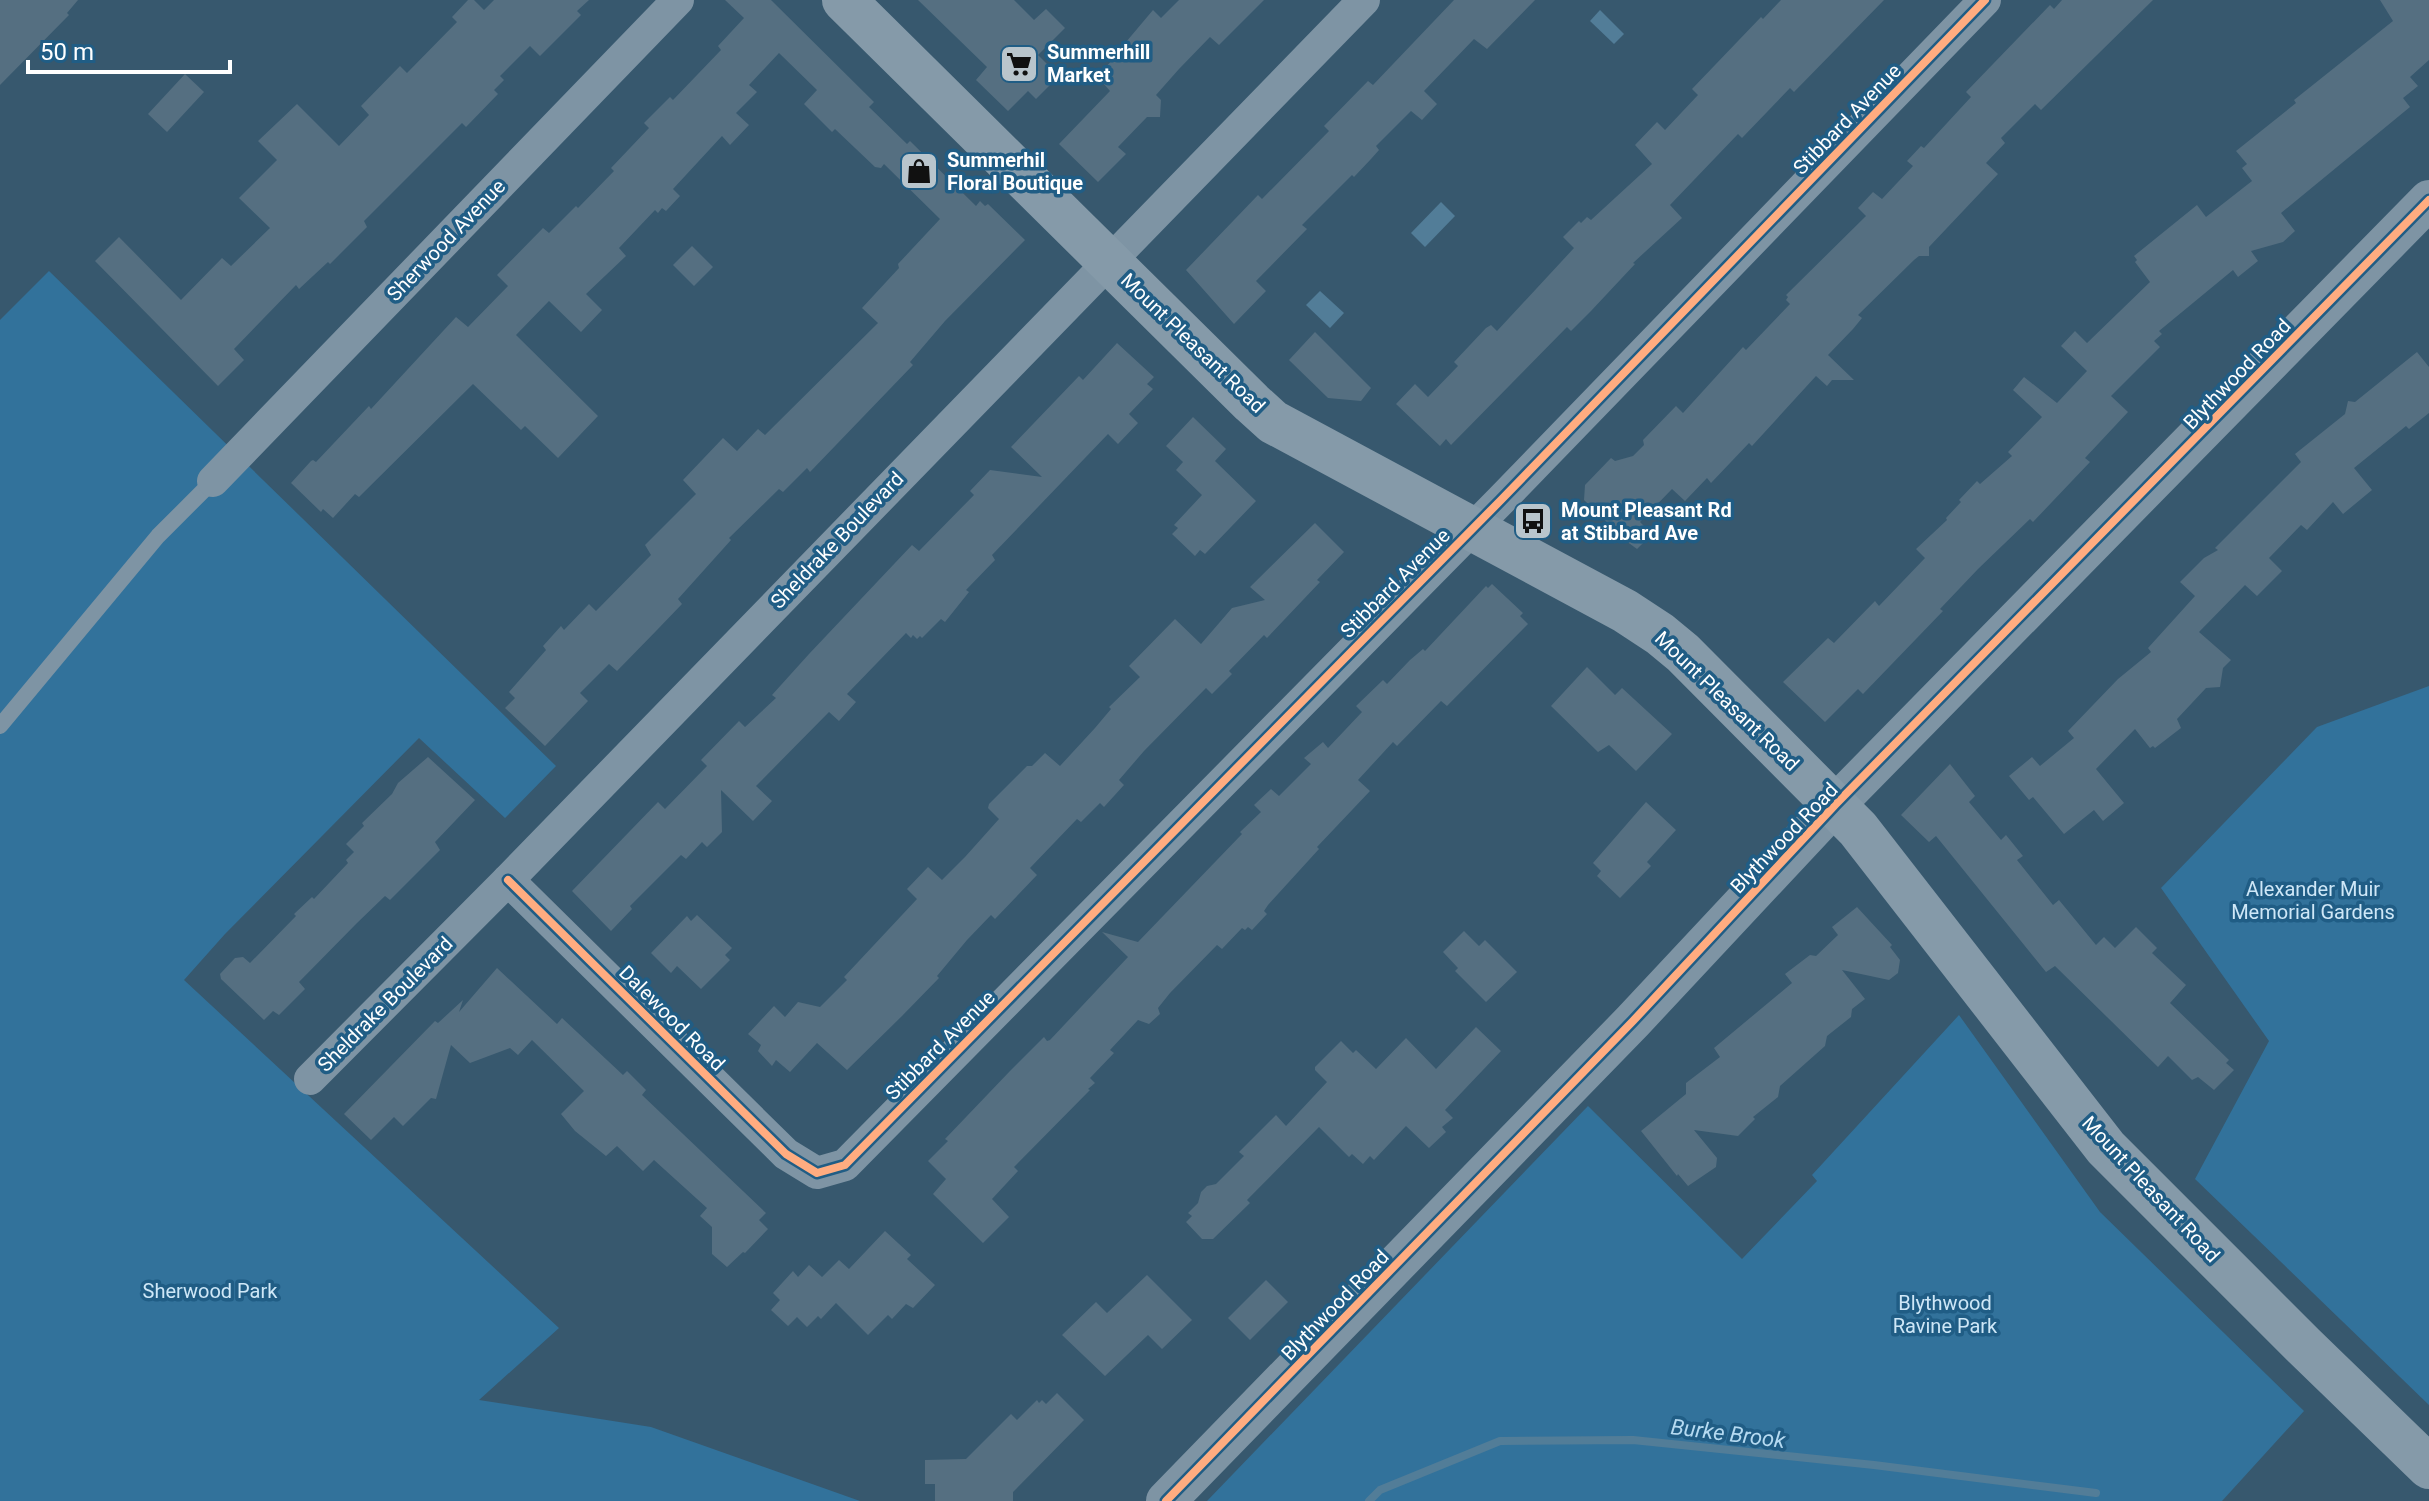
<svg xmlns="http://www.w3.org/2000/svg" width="2429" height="1501" font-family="Roboto,sans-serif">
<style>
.green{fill:#32729b}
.water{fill:#527d98}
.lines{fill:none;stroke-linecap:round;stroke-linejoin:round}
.stream{stroke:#527d98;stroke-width:8}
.building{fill:#556f81}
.service{stroke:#7e94a4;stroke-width:16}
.minor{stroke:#7e94a4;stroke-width:32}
.tertiary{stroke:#7e94a4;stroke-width:40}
.secondary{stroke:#859aa9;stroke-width:44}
.cycleway-casing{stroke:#205d85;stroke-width:13}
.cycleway{stroke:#ffac80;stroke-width:8}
.labels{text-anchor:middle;stroke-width:7;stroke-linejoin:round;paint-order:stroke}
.poi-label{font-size:20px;font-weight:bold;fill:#fff;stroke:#205d85;text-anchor:start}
.street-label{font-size:20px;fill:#fff;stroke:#205d85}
.park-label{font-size:20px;fill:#cee7f7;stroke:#205d85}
.water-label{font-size:22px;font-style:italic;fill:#b5daf1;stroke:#205d85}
</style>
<rect width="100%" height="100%" fill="#37586e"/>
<g class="green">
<polygon points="49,271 556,766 505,818 419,738 225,934 184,980 559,1328 479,1400 651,1427 860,1501 0,1501 0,320"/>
<polygon points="2429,686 2429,1405 2195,1179 2269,1041 2161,888 2317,727"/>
<polygon points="1959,1015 2100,1212 2304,1411 2222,1501 1207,1501 1588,1106 1742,1259 1817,1181 1812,1175"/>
</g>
<g class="water">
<polygon points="1600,10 1624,34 1614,44 1590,21"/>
<polygon points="1441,202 1455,216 1425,247 1411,233"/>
<polygon points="1320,291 1344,313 1330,328 1306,305"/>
</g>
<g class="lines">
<polyline class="stream" points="1369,1501 1380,1490 1500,1441 1633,1440 1874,1465 2096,1493"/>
</g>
<g class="building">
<polygon points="0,0 78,0 67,13 69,15 0,85"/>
<polygon points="468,0 474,0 484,10 494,0 589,0 577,11 581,15 540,56 530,46 500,76 504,80 494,90 498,94 466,127 462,123 364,221 367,227 330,264 328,262 299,289 296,285 234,349 244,360 218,386 95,261 119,237 181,300 222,258 231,266 270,228 239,198 277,160 258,141 297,104 339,146 369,115 361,106 400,66 407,73 457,22 452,17"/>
<polygon points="725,0 771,0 874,102 869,107 907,144 910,141 976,206 980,201 985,206 988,204 1025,240 945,321 910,362 913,365 810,472 807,468 783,492 779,489 729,538 731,540 678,599 682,604 657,630 617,671 609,664 580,693 588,701 545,746 505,708 515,698 509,692 546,650 543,646 561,626 564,630 589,604 596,611 651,555 645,545 696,494 683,480 723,438 737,451 758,429 765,435 878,323 862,308 899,268 898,264 940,219 884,164 881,168 875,167 835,129 832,132 804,104 817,90 779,53 749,85 757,92 736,113 749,125 730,145 722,136 673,189 680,196 666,211 662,208 658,213 655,210 619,248 626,256 586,294 602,310 581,332 549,301 516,335 598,416 558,458 525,426 521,430 473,384 359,497 355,494 333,518 323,509 321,512 291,483 311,461 313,460 316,462 369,406 371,409 456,317 468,327 508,286 497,275 543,228 549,233 576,206 578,208 614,171 611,168 649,128 644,123 670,97 673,100 721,50 718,46 744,18"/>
<polygon points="918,0 1014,0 1034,20 1046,9 1065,28 1038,55 1059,76 1036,99 1028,91 1008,111 976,80 987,67"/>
<polygon points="1179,0 1264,0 1219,45 1210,37 1179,69 1156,95 1161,100 1160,117 1147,117 1118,147 1126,154 1098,182 1059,144 1110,91 1097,76 1123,49 1121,48 1153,10 1161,18"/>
<polygon points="1454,0 1535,0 1487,49 1474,39 1424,91 1437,104 1422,120 1411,111 1376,146 1379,150 1371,159 1354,177 1352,175 1302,225 1307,229 1256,281 1266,291 1234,324 1186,270 1258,195 1262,199 1329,131 1324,126 1368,81 1373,85"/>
<polygon points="1781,0 1884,0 1794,92 1790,88 1742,138 1738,134 1670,205 1682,218 1633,263 1635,264 1591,311 1571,331 1567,327 1451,445 1446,439 1440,446 1396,404 1415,384 1428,397 1458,366 1454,362 1486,328 1491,325 1497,331 1574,248 1563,237 1579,221 1581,223 1587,217 1591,220 1652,164 1635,145 1657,122 1665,130 1698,95 1692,89 1761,17 1763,19"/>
<polygon points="2062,0 2153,0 2041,110 2035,104 2001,138 2005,143 1986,163 1998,174 1929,247 1929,256 1919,256 1914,260 1858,315 1862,318 1853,329 1828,355 1854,380 1832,380 1827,386 1816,376 1752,446 1749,443 1711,483 1707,478 1685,501 1672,489 1640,522 1652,534 1637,549 1626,541 1584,500 1585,485 1611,458 1615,461 1633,456 1644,445 1643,440 1676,406 1683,413 1743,347 1746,350 1790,304 1786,300 1788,297 1786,295 1866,216 1858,208 1873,192 1882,199 1913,166 1907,161 1921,146 1924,148 1971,97 1966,92 2050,5 2054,9"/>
<polygon points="2380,0 2429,0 2429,60 2410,77 2418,86 2403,98 2410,107 2281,213 2295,231 2283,242 2251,251 2258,261 2238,277 2233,270 2159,331 2162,334 2154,341 2160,347 2111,396 2128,412 2085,458 2090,462 2033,522 2030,519 1978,569 1940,609 1943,611 1863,694 1858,689 1825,722 1783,682 1828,638 1834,643 1875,601 1879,606 1925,558 1916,549 1947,520 1946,518 1961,502 1959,500 1977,481 1980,484 2012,456 2008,452 2042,417 2013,390 2024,377 2057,403 2087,371 2061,346 2075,331 2087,343 2150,282 2135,262 2137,260 2134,256 2197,205 2206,217 2252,181 2242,168 2247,164 2236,151 2296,103 2294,100 2393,21"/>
<polygon points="185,74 204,92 167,132 148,114"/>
<polygon points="692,246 713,267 694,286 673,265"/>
<polygon points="1315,332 1371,388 1361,401 1328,398 1289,360"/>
<polygon points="1117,343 1154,377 1147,384 1153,389 1129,414 1138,423 1118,444 1108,434 992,555 995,560 966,590 969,592 945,622 941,619 922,638 920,636 917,639 913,635 911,638 906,633 847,694 856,702 839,721 829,712 756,786 772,801 753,821 721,790 722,832 707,847 702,842 686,859 681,855 630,906 632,909 611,931 572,891 658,802 665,809 707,766 701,760 739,721 745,727 776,698 772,695 809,654 912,545 919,551 974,495 970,491 990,470 1042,477 1011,447 1079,376 1083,380"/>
<polygon points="2417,352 2429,367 2429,413 2409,429 2406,426 2354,468 2372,490 2343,514 2333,502 2307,530 2301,525 2269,558 2282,571 2257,596 2245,585 2199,632 2231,660 2223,668 2220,687 2206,688 2177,719 2181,728 2155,748 2153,746 2150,748 2135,729 2096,769 2124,803 2103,821 2094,810 2064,834 2033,797 2029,800 2009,776 2032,757 2040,766 2074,738 2068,731 2118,679 2151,652 2148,648 2195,596 2180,582 2204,558 2218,550 2215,548 2301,462 2295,454 2345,414 2348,401 2355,402"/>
<polygon points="1193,417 1226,449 1215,461 1256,501 1205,554 1200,550 1195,556 1172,534 1178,528 1174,525 1202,495 1176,470 1183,462 1166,446"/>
<polygon points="1315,523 1344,552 1317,580 1320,582 1267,638 1264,635 1229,671 1232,674 1212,694 1206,688 1144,751 1119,780 1124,785 1104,807 1100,803 1081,822 1077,819 1030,868 1037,875 995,919 991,915 967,940 937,976 939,978 902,1016 847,1070 817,1043 790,1072 776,1060 772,1066 758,1051 761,1045 748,1034 774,1006 785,1017 798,1002 820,1007 847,980 844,977 917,899 907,889 928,867 942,880 965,857 999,819 988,808 989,804 1027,766 1032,766 1045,753 1060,766 1095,728 1111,709 1109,707 1140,677 1129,666 1175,619 1201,644 1232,608 1265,600 1250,587"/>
<polygon points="1492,584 1523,613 1520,616 1528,624 1447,706 1441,701 1397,746 1393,742 1358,780 1370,791 1317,847 1319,849 1268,905 1264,911 1267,914 1252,930 1248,927 1245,930 1242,928 1222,949 1217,945 1170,993 1158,1008 1160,1014 1149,1024 1138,1020 1110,1050 1114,1053 1090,1078 1095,1083 1088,1089 1090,1090 1014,1167 1018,1171 992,1199 1009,1217 983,1243 933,1194 946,1179 928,1161 948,1141 945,1139 1010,1071 1044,1037 1047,1041 1050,1040 1128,957 1102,932 1138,942 1242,834 1240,832 1261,812 1254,805 1271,789 1279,796 1311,764 1304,758 1323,742 1328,748 1362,712 1356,706 1383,680 1387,684 1410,660 1423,649 1425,651 1486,586 1488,588"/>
<polygon points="1587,667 1615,695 1622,688 1672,734 1636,771 1609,745 1598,752 1551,706"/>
<polygon points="428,757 475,800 435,842 440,850 390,900 385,896 357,923 299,982 305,989 279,1015 273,1011 264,1020 221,979 220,974 235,958 243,957 250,963 296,916 294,914 312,897 314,899 348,863 346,860 354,852 346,844 364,826 362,823 392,794 398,783"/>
<polygon points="1950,764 1975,796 1969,802 2001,840 2006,835 2023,856 2017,860 2053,905 2059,900 2096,945 2104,937 2115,948 2136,927 2157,948 2152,953 2186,985 2170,1003 2229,1060 2226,1063 2234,1070 2214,1090 2198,1077 2192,1080 2168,1056 2158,1067 2055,966 2046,972 1936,836 1929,842 1901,815"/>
<polygon points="1646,802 1676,830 1647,862 1651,866 1620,898 1597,876 1601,871 1593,863"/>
<polygon points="1857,907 1892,945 1890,947 1900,960 1898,973 1889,980 1842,970 1865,999 1852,1009 1851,1017 1827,1036 1825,1046 1780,1086 1778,1097 1753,1117 1755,1119 1738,1136 1694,1130 1717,1158 1716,1167 1688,1186 1678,1174 1677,1176 1641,1131 1686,1094 1686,1083 1720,1057 1714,1048 1792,983 1785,974 1810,955 1816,956 1838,935 1832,927"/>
<polygon points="697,915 732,948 725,955 730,960 701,989 677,966 671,973 651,953 687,916 691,921"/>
<polygon points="1464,931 1479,946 1485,940 1517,972 1486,1002 1455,971 1458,968 1443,952"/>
<polygon points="497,968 557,1024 562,1018 623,1075 627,1071 646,1090 642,1095 766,1213 759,1220 768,1229 745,1253 743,1252 727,1267 712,1254 712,1227 700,1216 707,1208 654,1160 643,1171 617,1146 606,1156 575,1131 561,1114 584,1091 532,1040 518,1055 510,1048 470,1063 451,1045 436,1099 431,1098 403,1126 394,1117 371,1140 344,1114 435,1021 438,1023 463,1000 459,1012"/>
<polygon points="1476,1027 1501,1051 1445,1110 1453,1118 1442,1127 1446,1132 1429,1148 1406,1126 1374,1160 1370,1156 1363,1164 1352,1154 1349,1157 1319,1127 1247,1200 1250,1203 1213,1239 1202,1239 1186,1222 1192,1216 1188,1213 1198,1203 1201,1192 1207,1186 1216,1184 1244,1156 1239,1152 1276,1115 1286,1126 1327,1082 1315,1070 1315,1067 1341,1041 1353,1053 1356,1050 1376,1069 1406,1038 1436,1069"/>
<polygon points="885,1231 911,1255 907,1259 935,1285 913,1308 906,1304 892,1319 888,1315 868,1335 836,1303 821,1319 818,1316 807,1327 797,1317 788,1326 771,1310 780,1300 773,1293 793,1271 798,1277 809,1265 822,1277 839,1260 849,1269"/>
<polygon points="1147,1275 1192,1320 1162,1349 1148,1335 1105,1376 1062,1335 1096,1302 1107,1313"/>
<polygon points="1266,1280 1288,1302 1250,1340 1228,1318"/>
<polygon points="1057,1393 1084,1420 1013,1492 1013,1501 935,1501 935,1484 925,1484 925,1460 966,1459 1011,1414 1017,1420 1037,1400 1039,1403 1042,1400 1046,1404"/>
</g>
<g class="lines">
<polyline class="service" points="0,726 158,536 213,481"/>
<g class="minor">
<polyline points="213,481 678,0"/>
<polyline points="508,880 786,1154 817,1173 845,1165 1501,500 1985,0"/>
<polyline points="310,1079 508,880 1364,0"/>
</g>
<polyline class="tertiary" points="1166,1501 1633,1021 1835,805 2429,200"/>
<polyline class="secondary" points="844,0 1252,403 1273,422 1625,611 1660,634 1683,653 1858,829 2106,1148 2303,1345 2429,1467"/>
<defs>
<g id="cycleway">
<polyline points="508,880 786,1154 817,1173 845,1165 1501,500 1985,0"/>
<polyline points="1166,1501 1633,1021 1835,805 2429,200"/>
</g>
</defs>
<use href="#cycleway" class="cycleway-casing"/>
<use href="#cycleway" class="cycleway"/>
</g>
<defs>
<symbol id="supermarket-square" viewBox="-11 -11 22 22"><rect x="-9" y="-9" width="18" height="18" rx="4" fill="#b9c5cc" stroke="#205d85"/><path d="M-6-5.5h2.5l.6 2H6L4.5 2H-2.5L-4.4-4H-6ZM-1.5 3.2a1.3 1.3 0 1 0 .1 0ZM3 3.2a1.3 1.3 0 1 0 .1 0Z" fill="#111"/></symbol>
<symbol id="shop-square" viewBox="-11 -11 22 22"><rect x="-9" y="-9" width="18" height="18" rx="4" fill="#b9c5cc" stroke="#205d85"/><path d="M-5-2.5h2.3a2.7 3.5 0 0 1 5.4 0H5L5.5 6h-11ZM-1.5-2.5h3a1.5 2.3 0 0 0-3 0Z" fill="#111"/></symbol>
<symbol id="bus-square" viewBox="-11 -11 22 22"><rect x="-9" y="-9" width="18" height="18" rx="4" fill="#b9c5cc" stroke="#205d85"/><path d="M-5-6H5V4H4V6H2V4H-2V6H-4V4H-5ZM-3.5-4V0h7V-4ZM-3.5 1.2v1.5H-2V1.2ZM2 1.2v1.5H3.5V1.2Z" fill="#111"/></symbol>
</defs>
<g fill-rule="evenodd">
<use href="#supermarket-square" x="997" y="42" width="44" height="44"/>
<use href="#shop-square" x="897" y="149" width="44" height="44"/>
<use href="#bus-square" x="1511" y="499" width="44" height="44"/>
</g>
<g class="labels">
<g class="poi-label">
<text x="1047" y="59">Summerhill<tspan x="1047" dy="23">Market</tspan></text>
<text x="947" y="167">Summerhil<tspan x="947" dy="23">Floral Boutique</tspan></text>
<text x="1561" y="517">Mount Pleasant Rd<tspan x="1561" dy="23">at Stibbard Ave</tspan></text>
</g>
<g class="street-label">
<text transform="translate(1847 119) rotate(-46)" y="7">Stibbard Avenue</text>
<text transform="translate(446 240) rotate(-46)" y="7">Sherwood Avenue</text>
<text transform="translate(1193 343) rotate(44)" y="7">Mount Pleasant Road</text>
<text transform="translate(2237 374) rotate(-46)" y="7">Blythwood Road</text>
<text transform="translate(837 540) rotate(-46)" y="7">Sheldrake Boulevard</text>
<text transform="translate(1395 583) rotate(-45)" y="7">Stibbard Avenue</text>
<text transform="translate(1727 701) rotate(44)" y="7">Mount Pleasant Road</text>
<text transform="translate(1784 838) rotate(-46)" y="7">Blythwood Road</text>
<text transform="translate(385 1004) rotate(-45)" y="7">Sheldrake Boulevard</text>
<text transform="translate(672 1018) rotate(45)" y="7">Dalewood Road</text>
<text transform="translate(940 1045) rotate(-45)" y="7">Stibbard Avenue</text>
<text transform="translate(2151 1189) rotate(47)" y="7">Mount Pleasant Road</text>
<text transform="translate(1335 1305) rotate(-46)" y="7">Blythwood Road</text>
</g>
<g class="park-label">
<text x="2313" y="896">Alexander Muir<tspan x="2313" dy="23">Memorial Gardens</tspan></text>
<text x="210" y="1298">Sherwood Park</text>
<text x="1945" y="1310">Blythwood<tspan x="1945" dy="23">Ravine Park</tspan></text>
</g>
<g class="water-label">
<text transform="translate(1728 1433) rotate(7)" y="8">Burke Brook</text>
</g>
</g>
<path d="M28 60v12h202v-12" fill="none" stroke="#ffffff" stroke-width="4"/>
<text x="40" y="60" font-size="24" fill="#ffffff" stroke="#205d85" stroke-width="6" paint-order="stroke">50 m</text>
</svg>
